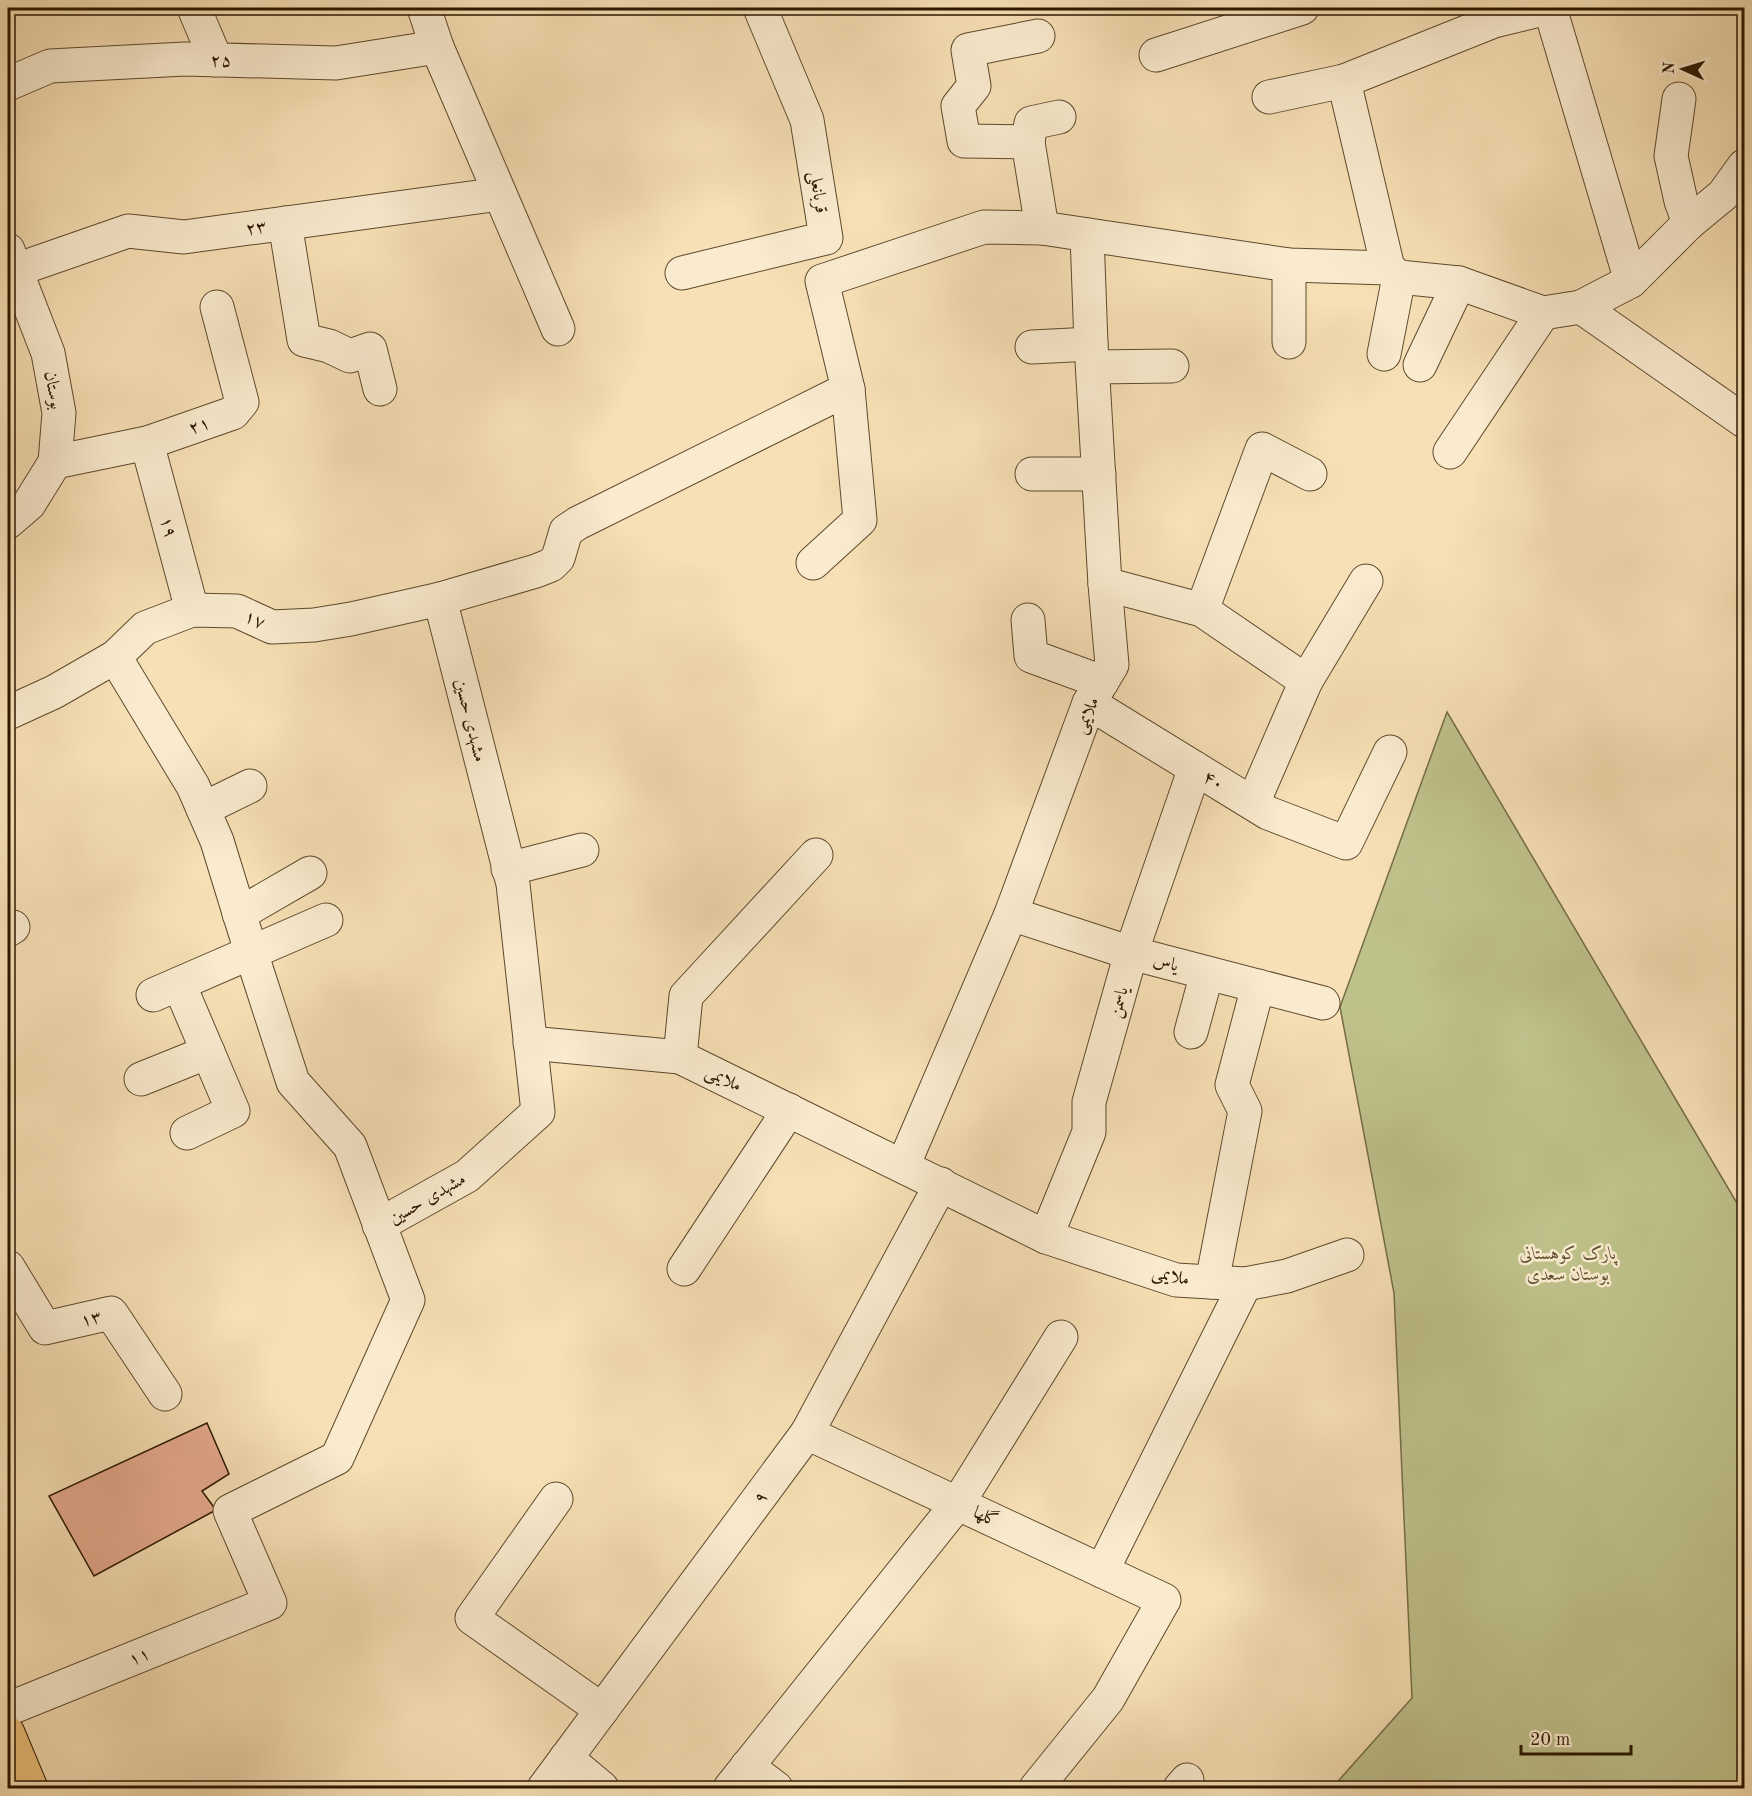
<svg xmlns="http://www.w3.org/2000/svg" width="1752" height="1796" font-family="'Old Standard TT',Amiri,serif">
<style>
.green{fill:#bfc18b;stroke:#756c46;stroke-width:1.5}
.building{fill:#e5aa8d;stroke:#2b1700;stroke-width:1.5}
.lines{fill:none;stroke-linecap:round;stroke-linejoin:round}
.minor-casing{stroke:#5e492d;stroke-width:35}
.major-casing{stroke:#2b1700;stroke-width:35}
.minor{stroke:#faebcf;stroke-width:33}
.major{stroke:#ecc07a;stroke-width:33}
.labels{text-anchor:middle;stroke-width:5;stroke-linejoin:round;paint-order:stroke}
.street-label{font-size:18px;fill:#2b1700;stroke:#faebcf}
.park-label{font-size:18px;font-style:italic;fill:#5f5231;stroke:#faebcf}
</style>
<rect width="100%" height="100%" fill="#f7e0b5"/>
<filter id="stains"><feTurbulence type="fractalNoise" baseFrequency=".00333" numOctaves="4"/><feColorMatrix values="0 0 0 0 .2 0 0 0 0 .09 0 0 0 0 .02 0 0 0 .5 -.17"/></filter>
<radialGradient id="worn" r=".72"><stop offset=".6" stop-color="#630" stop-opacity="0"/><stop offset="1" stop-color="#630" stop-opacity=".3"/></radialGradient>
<polygon class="green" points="1447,712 1744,1215 1744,1788 1332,1788 1412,1698 1394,1293 1340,1007"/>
<polygon class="building" points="207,1423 229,1474 202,1491 216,1510 94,1576 49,1496"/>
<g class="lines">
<defs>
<g id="minor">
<polyline points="194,8 216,60"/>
<polyline points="424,8 437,47 558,329"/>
<polyline points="1550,8 1631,281"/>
<polyline points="1038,36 968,50 974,86 958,106 964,141 1028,142 1042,228"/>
<polyline points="1156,55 1302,8"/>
<polyline points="1344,81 1388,268"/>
<polyline points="8,84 50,66 185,59 336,63 437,47"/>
<polyline points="1269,97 1344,81 1494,21 1547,8"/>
<polyline points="1679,99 1671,156 1681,201 1689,223"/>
<polyline points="1028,142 1031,123 1059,117"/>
<polyline points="285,223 304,340 329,346 350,356 370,349 380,389"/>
<polyline points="16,270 128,231 184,237 500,194"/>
<polyline points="682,273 826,238 807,120 760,8"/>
<polyline points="1581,307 1744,421"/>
<polyline points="1289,342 1289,265"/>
<polyline points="1032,347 1091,344"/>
<polyline points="1384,354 1399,277"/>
<polyline points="1420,365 1459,283"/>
<polyline points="1093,367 1172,366"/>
<polyline points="147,443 192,610"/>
<polyline points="1450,452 1543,313"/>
<polyline points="55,462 147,443 233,413 242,402 217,307"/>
<polyline points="1032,474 1099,474"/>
<polyline points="8,522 29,504 55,462 59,413 48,353 8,250"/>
<polyline points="813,563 860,520 848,389 822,281 984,227 1042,228 1289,265 1388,268 1399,277 1459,283 1543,313 1581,307 1631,281 1689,223 1723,195 1744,166"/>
<polyline points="1105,584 1202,610 1306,681"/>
<polyline points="1202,610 1262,449 1310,474"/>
<polyline points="1028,620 1031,656 1102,682"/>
<polyline points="1089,703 1268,813 1346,843 1390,752"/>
<polyline points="8,713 54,692 115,657 145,628 192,610 237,611 272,627 314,625 351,619 440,599 536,571 551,565 558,558 566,531 578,523 848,389"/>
<polyline points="1253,803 1306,681 1366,581"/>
<polyline points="203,809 250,786"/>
<polyline points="508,869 582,850"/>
<polyline points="239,914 310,873"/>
<polyline points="1011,914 1131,953 1323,1003"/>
<polyline points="8,930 13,927"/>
<polyline points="179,984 233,1111 187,1133"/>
<polyline points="153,995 326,920"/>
<polyline points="1191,1032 1207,973"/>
<polyline points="530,1043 680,1057 1046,1237 1176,1280 1245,1284 1287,1276 1347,1255"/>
<polyline points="680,1057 686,996 816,855"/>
<polyline points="141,1079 208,1052"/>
<polyline points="903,1166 1011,914 1089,703 1112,665 1105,584 1091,344 1087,235"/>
<polyline points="379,1225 467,1176 538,1112 513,884 440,599"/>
<polyline points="1046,1237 1089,1132 1089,1102 1131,953 1195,768"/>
<polyline points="8,1267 45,1328 111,1313 165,1394"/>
<polyline points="684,1269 789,1110"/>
<polyline points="1212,1282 1245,1111 1232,1085 1258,986"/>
<polyline points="807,1433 1164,1600 1108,1699 1036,1788"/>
<polyline points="556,1499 472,1618 602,1710"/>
<polyline points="1102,1571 1245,1284"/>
<polyline points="8,1709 270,1603 230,1511 337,1458 408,1300 350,1146 293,1082 257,971 217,841 193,786 115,657"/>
<polyline points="566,1758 602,1788"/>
<polyline points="747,1766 776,1788"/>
<polyline points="544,1788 807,1433 941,1184"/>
<polyline points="730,1788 958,1503 1061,1337"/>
<polyline points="1180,1788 1187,1780"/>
</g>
<polyline id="major" points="8,1733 31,1788"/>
</defs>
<use href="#minor" class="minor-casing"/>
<use href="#major" class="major-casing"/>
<use href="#minor" class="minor"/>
<use href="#major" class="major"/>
</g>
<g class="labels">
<g class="street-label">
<text transform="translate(221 60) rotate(1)" y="6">۲۵</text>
<text transform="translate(819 192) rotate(81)" y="6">قربانعلی</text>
<text transform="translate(256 227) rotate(-8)" y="6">۲۳</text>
<text transform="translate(54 390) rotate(80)" y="6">بوستان</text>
<text transform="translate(199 425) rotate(-19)" y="6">۲۱</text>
<text transform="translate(169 527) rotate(75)" y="6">۱۹</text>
<text transform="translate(255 619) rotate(25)" y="6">۱۷</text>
<text transform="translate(1086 715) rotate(-66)" y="6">ملایمی</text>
<text transform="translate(471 720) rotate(76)" y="6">مشهدی حسین</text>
<text transform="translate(1214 780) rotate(31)" y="6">۴۰</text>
<text transform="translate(1166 962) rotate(15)" y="6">یاس</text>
<text transform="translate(1118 1002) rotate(-74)" y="6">یاسمن</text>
<text transform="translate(724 1078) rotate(26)" y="6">ملایمی</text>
<text transform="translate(427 1198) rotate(-30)" y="6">مشهدی حسین</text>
<text transform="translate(1171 1275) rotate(13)" y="6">ملایمی</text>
<text transform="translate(91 1318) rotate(-13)" y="6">۱۳</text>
<text transform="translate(760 1497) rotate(-54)" y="6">۹</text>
<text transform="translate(986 1516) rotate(25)" y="6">گلها</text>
<text transform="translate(139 1656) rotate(-22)" y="6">۱۱</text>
</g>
<g class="park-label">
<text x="1568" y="1259">پارک کوهستانی<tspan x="1568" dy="21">بوستان سعدی</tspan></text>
</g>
</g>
<rect width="1752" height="1796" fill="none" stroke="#f7e0b5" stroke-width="30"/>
<rect x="9" y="9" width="1734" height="1778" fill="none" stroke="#2b1700" stroke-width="3"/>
<rect x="15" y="15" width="1722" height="1766" fill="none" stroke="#2b1700" stroke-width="1.5"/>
<g transform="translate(1683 69) rotate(274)" stroke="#faebcf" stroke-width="4.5" paint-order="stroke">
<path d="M0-4.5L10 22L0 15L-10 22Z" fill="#2b1700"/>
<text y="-9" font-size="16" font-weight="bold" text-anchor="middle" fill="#2b1700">N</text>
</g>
<path d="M1521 1745v9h110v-9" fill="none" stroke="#2b1700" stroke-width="3"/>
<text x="1530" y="1745" font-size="18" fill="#2b1700" stroke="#faebcf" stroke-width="4.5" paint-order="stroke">20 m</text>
<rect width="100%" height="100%" filter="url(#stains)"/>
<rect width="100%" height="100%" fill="url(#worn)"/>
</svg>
